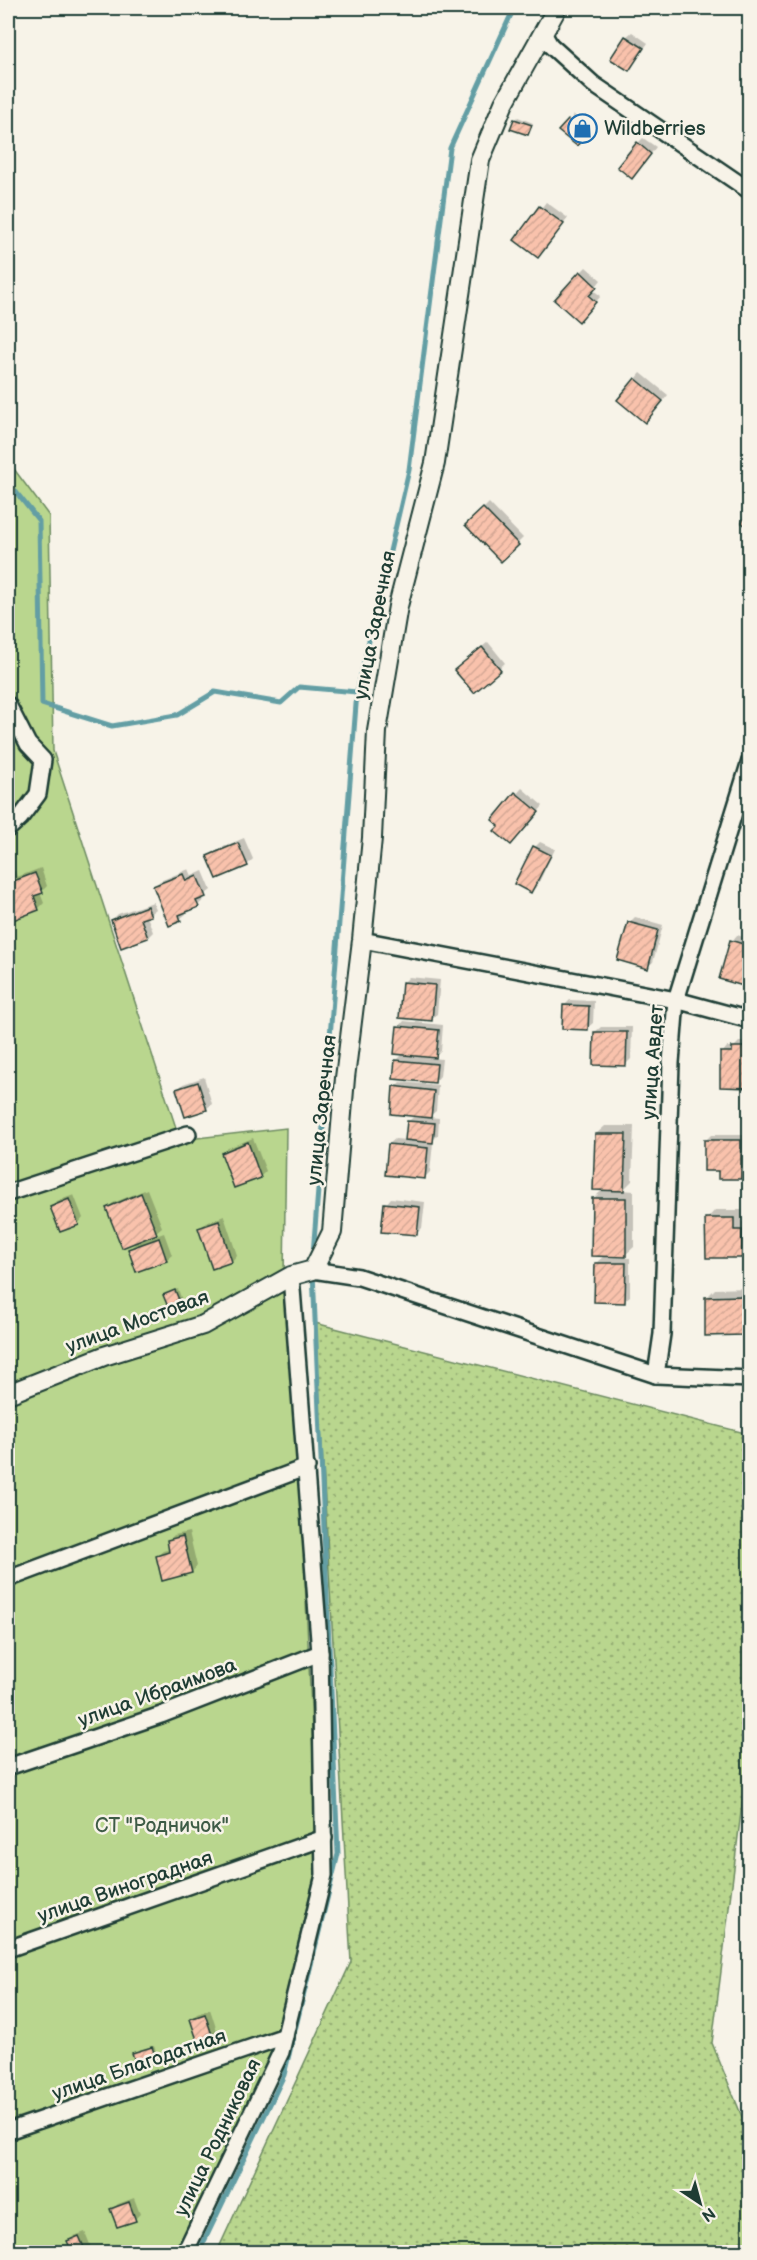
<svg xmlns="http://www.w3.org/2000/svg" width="757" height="2260" font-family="'Balsamiq Sans',sans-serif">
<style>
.grass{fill:url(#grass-dots);stroke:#6c8a61;stroke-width:1.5}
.green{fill:#b9d68e;stroke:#6c8a61;stroke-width:1.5}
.shadow{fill:#0003}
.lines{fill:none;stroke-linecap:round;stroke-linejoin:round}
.stream{stroke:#639ea4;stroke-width:5}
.building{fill:url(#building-hatch);stroke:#1f3d34;stroke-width:1.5}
.minor-casing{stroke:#1f3d34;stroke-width:20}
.tertiary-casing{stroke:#1f3d34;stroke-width:22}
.minor{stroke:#f7f3e8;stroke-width:15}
.tertiary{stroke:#f7f3e8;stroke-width:18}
.labels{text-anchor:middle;stroke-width:5;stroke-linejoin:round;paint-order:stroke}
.poi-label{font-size:20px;fill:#1f3d34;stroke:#f7f3e8;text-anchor:start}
.street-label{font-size:20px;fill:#1f3d34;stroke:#f7f3e8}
.park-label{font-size:20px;fill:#3e5c46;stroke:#f7f3e8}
</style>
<defs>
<pattern id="grass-dots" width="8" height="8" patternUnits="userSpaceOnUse" patternTransform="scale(1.5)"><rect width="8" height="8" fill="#b9d68e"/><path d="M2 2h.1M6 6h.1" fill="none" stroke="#96af75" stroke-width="1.8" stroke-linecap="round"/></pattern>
<pattern id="building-hatch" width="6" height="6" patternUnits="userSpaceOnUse" patternTransform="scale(1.5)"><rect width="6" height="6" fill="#f9c2ac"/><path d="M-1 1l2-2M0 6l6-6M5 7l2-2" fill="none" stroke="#d5a895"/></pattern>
</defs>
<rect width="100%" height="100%" fill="#f7f3e8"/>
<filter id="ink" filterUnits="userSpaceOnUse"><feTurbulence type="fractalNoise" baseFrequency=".0167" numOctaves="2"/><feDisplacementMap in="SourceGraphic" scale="12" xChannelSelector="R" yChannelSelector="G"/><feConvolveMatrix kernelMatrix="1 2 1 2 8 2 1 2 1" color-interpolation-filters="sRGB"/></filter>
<g filter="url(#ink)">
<polygon class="grass" points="315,1323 749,1434 750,1741 712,2043 749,2134 749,2252 217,2252 351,1962"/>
<polygon class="green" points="8,461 49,516 53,751 180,1140 286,1128 284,1279 300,1470 318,1860 268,2070 185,2252 8,2252"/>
<g class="shadow">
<polygon points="632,32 648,43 629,69 626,37"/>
<polygon points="574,115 580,120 586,115 595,123 582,139 560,131"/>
<polygon points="518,117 533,123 528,134 515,120"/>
<polygon points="643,138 656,147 637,172 638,143"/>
<polygon points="546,202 568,218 544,250 517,240"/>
<polygon points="586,267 601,280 593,290 601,296 584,315 581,272"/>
<polygon points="641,373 668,395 651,416 636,379"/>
<polygon points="489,503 523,538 501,560 467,525"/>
<polygon points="488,642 505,663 474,691 462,664"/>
<polygon points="522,788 543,806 516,838 494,820"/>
<polygon points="244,838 253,859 247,865 209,856 214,851"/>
<polygon points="540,842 555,849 537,886 531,892 535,847"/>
<polygon points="41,868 47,886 40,893 44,903 38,909 8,920 8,885 10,884 8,882 8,874 15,871 17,877"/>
<polygon points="189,869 192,876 203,871 211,890 202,897 204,900 198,905 185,911 186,914 180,919 155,886 160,881"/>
<polygon points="750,882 750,897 745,896"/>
<polygon points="153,902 156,909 147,916 153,932 148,937 112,920 118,914"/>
<polygon points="635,917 663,925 653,962 647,967 629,923"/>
<polygon points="737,935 750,939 750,983 747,986 732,941"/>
<polygon points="409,977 440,980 437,1014 431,1019 404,982"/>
<polygon points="570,1000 594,1001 593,1023 587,1028 564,1006"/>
<polygon points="404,1021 443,1025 441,1051 434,1058 442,1059 440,1076 435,1082 396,1061 404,1053 399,1027"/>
<polygon points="601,1027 632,1027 631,1059 626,1064 595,1032"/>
<polygon points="739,1042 750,1042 749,1086 722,1053 727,1047 734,1047"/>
<polygon points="204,1077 212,1104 206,1109 178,1089 183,1084"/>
<polygon points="400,1082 438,1085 436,1111 429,1117 439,1118 438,1135 431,1142 433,1143 430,1172 424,1178 389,1144 395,1139 407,1140 409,1121 415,1115 395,1087"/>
<polygon points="605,1126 634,1126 632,1181 623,1190 634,1191 634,1247 625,1255 609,1255 609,1258 630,1258 630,1296 624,1301 596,1263 605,1255 593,1199 603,1189 596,1134"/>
<polygon points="711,1135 746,1135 746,1172 740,1177 719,1170 706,1140"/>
<polygon points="253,1138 266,1171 260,1177 222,1153 228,1148"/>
<polygon points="147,1189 162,1227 156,1232 141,1239 142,1241 164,1233 172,1255 166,1260 130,1249 140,1239 107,1208 113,1203"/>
<polygon points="74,1195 83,1218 78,1224 52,1207 57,1201"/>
<polygon points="391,1198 425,1202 422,1228 416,1234 386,1204"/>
<polygon points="715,1210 742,1210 742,1222 750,1222 750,1249 742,1256 707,1219"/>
<polygon points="224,1216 237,1255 232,1261 200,1228 206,1223"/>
<polygon points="750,1288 750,1326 742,1333 706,1298 715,1289"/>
<polygon points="178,1289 184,1306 182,1309 165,1295"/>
<polygon points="189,1532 197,1566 192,1572 157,1556 163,1551 170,1549 168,1541 174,1535"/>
<polygon points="210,2009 218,2034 213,2039 191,2019 197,2014"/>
<polygon points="154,2046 158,2057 156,2059 134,2054"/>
<polygon points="134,2198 140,2214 135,2219 112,2209 118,2204"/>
<polygon points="85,2232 93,2252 73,2252 69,2241 74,2236"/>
</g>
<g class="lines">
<g class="stream">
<polyline points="8,482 39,521 42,704 112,726 177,715 215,692 281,703 299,687 357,692"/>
<polyline points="313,1254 357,692 409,470 450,148 514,8"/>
<polyline points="199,2252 284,2075 338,1854 313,1272"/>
</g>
</g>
<g class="building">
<polygon points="625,36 644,48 629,71 610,59"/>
<polygon points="514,119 532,125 528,135 510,129"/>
<polygon points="579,119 591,129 577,146 558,131 568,120 574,125"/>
<polygon points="637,142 651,154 632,179 617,167"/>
<polygon points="539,206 564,224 538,258 514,240"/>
<polygon points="580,271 597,287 589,296 596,302 579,322 554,300"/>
<polygon points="635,378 663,401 645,423 617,400"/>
<polygon points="750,502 750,529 742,523"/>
<polygon points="483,508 519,545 501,562 465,525"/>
<polygon points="482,647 501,670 474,693 454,670"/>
<polygon points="515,792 539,812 511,845 494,831 499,826 492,820"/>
<polygon points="238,843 248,866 217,879 207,856"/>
<polygon points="533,846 551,855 531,893 514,884"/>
<polygon points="35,873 43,893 34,896 39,910 8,922 8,876 11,882"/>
<polygon points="183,874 186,881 197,876 206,897 196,901 199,907 179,915 181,921 169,926 153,886"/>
<polygon points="147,906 151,916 141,919 148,938 121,948 111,920"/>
<polygon points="628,922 658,930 648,969 617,960"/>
<polygon points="730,940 750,946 750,980 747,987 719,979"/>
<polygon points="402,982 435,985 432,1021 399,1018"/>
<polygon points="563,1005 589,1006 588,1030 562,1029"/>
<polygon points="397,1026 439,1030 436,1058 394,1054"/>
<polygon points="594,1032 627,1032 626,1066 593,1065"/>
<polygon points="732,1047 750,1047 750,1088 720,1087 720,1052 732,1052"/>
<polygon points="395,1060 437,1064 435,1083 393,1079"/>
<polygon points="198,1082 207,1110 185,1117 176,1089"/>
<polygon points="393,1086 434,1091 431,1118 391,1114"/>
<polygon points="407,1121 435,1123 433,1143 405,1140"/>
<polygon points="595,1134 626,1134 624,1191 593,1190"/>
<polygon points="704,1140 741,1140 741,1179 718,1179 718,1171 704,1171"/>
<polygon points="248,1142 261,1178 234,1188 221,1153"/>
<polygon points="388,1144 428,1148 425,1179 385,1175"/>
<polygon points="141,1193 157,1234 122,1248 106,1208"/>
<polygon points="592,1198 626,1198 626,1257 591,1256"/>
<polygon points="69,1199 79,1225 60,1232 50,1207"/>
<polygon points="384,1203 420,1207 417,1235 381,1232"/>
<polygon points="705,1218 734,1218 734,1230 742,1230 742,1258 706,1258"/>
<polygon points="219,1221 232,1262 212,1269 198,1228"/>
<polygon points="159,1238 167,1261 136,1272 128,1249"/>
<polygon points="595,1263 626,1263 625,1303 594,1302"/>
<polygon points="175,1290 183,1310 171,1314 163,1295"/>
<polygon points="742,1296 743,1335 705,1336 705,1297"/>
<polygon points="183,1536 192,1573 162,1581 156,1556 169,1552 167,1540"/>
<polygon points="205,2014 214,2041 199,2046 190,2019"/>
<polygon points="152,2047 157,2061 137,2067 132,2053"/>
<polygon points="129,2202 136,2221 117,2227 110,2209"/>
<polygon points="79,2236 86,2252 72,2252 67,2241"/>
</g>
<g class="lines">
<defs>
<g id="minor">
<polyline points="543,33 550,45 593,84 750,191"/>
<polyline points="8,705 28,744 43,760 38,794 20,818 8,829"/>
<polyline points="362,940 676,1000 750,1020"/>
<polyline points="8,1193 188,1134"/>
<polyline points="313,1270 359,1277 656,1375 750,1379"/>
<polyline points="656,1375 662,1334 671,1063 676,1000 750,761"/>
<polyline points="8,1579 307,1467"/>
<polyline points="8,1767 161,1715 320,1653"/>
<polyline points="8,1949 324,1838"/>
<polyline points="8,2131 285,2036"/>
<polyline points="182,2252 188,2246 281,2052 324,1875 320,1653 291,1276"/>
</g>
<polyline id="tertiary" points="8,1394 104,1356 203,1325 291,1276 313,1270 332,1232 345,1078 362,940 372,838 377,731 398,606 435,463 480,160 504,103 557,8"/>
</defs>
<use href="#minor" class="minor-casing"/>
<use href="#tertiary" class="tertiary-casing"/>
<use href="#minor" class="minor"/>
<use href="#tertiary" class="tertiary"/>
</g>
</g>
<defs>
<symbol id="shop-ring" viewBox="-11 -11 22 22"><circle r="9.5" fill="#f7f3e8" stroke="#1f6fb2" stroke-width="1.5"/><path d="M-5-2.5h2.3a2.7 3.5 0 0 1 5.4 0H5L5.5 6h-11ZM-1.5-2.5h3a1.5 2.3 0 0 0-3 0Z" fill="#1f6fb2"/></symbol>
</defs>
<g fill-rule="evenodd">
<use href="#shop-ring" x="566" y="112" width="33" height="33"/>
</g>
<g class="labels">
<g class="poi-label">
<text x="604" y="135">Wildberries</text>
</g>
<g class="street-label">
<text transform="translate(374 625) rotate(-79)" y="7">улица Заречная</text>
<text transform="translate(652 1062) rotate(-86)" y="7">улица Авдет</text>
<text transform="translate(321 1110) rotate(-84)" y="7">улица Заречная</text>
<text transform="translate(137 1321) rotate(-20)" y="7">улица Мостовая</text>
<text transform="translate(157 1692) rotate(-20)" y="7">улица Ибраимова</text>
<text transform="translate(125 1886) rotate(-19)" y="7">улица Виноградная</text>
<text transform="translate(139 2064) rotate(-19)" y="7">улица Благодатная</text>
<text transform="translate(217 2137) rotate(-64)" y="7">улица Родниковая</text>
</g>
<g class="park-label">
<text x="162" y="1832">СТ "Родничок"</text>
</g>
</g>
<rect width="757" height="2260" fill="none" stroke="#f7f3e8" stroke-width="30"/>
<rect x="15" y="15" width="727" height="2230" fill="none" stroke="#1f3d34" stroke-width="2" filter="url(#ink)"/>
<g transform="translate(700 2203) rotate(144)" stroke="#f7f3e8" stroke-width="4.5" paint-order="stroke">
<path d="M0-4.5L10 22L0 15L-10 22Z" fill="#1f3d34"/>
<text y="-9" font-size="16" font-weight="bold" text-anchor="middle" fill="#1f3d34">N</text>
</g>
</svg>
